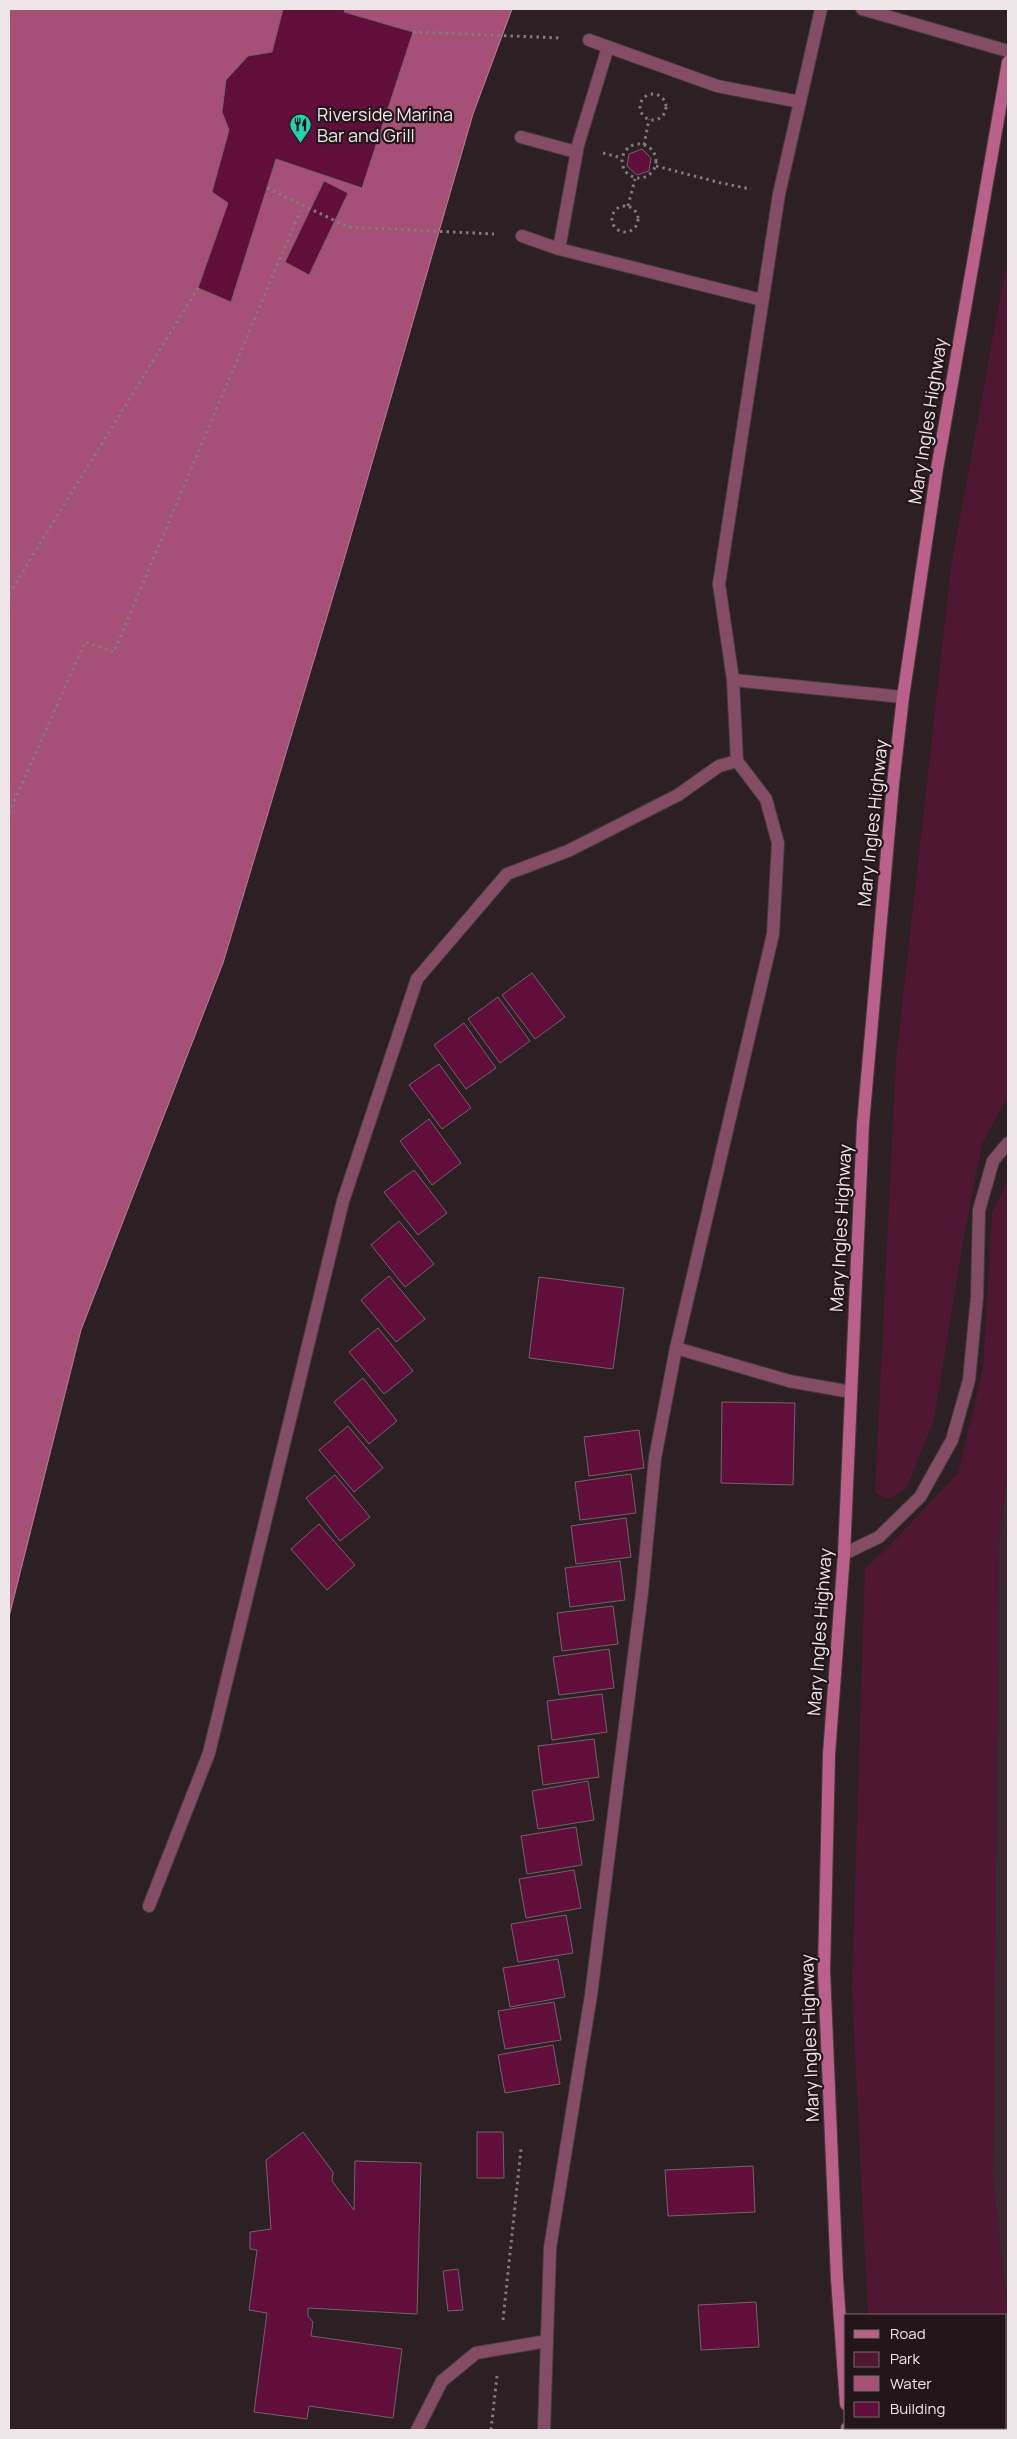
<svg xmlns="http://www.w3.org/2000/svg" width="1017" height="2439" font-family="Manrope,sans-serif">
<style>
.built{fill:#3b2830}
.green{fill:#501733}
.water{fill:#a64f77;stroke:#bc7c99}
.building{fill:#620e3b;stroke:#716268}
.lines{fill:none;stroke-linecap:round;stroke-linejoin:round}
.lane-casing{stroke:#473c40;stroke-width:14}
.secondary-casing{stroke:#473c40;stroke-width:14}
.path{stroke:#84797d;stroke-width:3;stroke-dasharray:2.5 4;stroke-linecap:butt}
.lane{stroke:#854d65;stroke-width:12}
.secondary{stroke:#bb6189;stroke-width:12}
.labels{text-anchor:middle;stroke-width:4.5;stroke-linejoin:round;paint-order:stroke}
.poi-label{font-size:18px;fill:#efe6e9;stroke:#22161b;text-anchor:start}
.street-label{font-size:18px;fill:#efe6e9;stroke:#22161b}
</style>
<rect width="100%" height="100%" fill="#2c2025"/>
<polygon class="built" points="1008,1467 1008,2315 993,2179 999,1540"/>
<g class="green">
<polygon points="1008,255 1008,1099 1004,1103 982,1144 964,1236 934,1420 907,1487 889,1499 875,1493 896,1061 951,567"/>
<polygon points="1008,1180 1008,1467 999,1540 993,2179 1008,2315 1008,2430 874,2430 874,2428 1006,2428 1006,2315 868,2315 852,1990 865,1569 892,1543 958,1473 983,1369 992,1214"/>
</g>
<polygon class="water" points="9,9 512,9 473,114 343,563 223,963 81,1330 9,1617"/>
<g class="building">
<polygon points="283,9 345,9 344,12 413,32 362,188 276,159 231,302 198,288 228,203 212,192 229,130 222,112 226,80 248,56 272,52"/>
<polygon points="642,149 651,158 649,171 637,175 627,166 629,154"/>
<polygon points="324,181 348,193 309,275 285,262"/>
<polygon points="532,973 565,1017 535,1039 502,995"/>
<polygon points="498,997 530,1041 500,1063 468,1019"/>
<polygon points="464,1023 496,1068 466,1089 434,1045"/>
<polygon points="439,1064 471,1108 442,1129 409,1085"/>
<polygon points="429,1119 461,1163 432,1185 400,1141"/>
<polygon points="414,1170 447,1213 418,1235 384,1192"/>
<polygon points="399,1221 434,1264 405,1287 371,1245"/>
<polygon points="389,1276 425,1319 396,1342 361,1300"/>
<polygon points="539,1277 624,1288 613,1369 529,1358"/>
<polygon points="378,1328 413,1371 384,1394 349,1352"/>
<polygon points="363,1378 397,1421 369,1444 334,1402"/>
<polygon points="722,1402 795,1403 793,1485 721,1483"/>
<polygon points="348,1426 383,1468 354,1492 319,1450"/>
<polygon points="639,1430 644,1468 589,1476 584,1437"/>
<polygon points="631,1474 636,1513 580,1520 575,1482"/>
<polygon points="335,1475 370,1517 340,1541 306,1498"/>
<polygon points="626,1518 631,1557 576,1564 571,1526"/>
<polygon points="319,1524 355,1565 327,1590 291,1549"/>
<polygon points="620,1561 625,1600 570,1607 565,1568"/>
<polygon points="613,1606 618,1644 562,1651 557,1613"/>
<polygon points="609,1649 614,1688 559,1695 553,1657"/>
<polygon points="602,1694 607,1732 552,1740 547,1701"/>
<polygon points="594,1739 599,1777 543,1785 538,1746"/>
<polygon points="588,1781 594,1820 538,1829 532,1791"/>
<polygon points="576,1827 582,1865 527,1874 521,1836"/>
<polygon points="574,1870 581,1908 526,1918 519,1879"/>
<polygon points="566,1915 573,1953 518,1962 511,1924"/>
<polygon points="558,1959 565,1997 510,2007 503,1968"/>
<polygon points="554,2002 561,2040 505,2049 498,2011"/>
<polygon points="553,2045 560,2084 505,2093 498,2055"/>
<polygon points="303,2132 333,2172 332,2181 354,2210 355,2161 421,2163 417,2314 308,2308 308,2316 313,2322 311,2336 402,2349 393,2418 309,2406 307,2419 254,2412 267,2313 249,2310 257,2250 250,2249 250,2232 271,2229 266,2160"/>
<polygon points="477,2132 503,2132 504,2178 477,2178"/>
<polygon points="753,2166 755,2212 668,2216 665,2170"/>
<polygon points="458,2269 463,2310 448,2311 443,2271"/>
<polygon points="756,2302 759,2347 701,2350 698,2305"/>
</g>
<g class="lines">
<defs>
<g id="lane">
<polyline points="821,9 779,194 719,584 733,680 903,697"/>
<polyline points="862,9 1008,51"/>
<polyline points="589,40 717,86 800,102"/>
<polyline points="521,137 576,152"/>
<polyline points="522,236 559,249 762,300"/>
<polyline points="559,249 578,145 608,47"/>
<polyline points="733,680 737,761"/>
<polyline points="676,1348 789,1381 851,1392"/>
<polyline points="844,1554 879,1537 920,1497 952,1440 969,1380 977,1297 979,1210 993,1161 1008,1143"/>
<polyline points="149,1906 209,1753 343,1201 417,979 507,874 568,851 678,795 719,766 737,761 766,799 778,843 773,934 676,1348 655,1458 642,1592 591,1995 550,2248 544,2430"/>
<polyline points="417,2430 442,2381 476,2353 547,2341"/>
</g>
<g id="secondary">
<polyline points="846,2404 837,2279 824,1971 829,1754 844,1554 863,1124 893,784 903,697 937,469 1008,62"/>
<polyline points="847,2428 848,2430"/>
</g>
</defs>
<use href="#lane" class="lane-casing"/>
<use href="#secondary" class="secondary-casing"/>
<g class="path">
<polyline points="413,32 561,38"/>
<circle cx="653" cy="107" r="13"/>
<circle cx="639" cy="161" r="17"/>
<polyline points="644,145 649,119"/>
<polyline points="603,153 622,158"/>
<polyline points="656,166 721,183 751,189"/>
<polyline points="267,188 348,227 494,234"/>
<circle cx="625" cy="219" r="13"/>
<polyline points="628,206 635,179"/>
<polyline points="9,594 198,288"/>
<polyline points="9,813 85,642 114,652 300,211"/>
<polyline points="503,2320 521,2149"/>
<polyline points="491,2430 497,2376"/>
</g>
<use href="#lane" class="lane"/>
<use href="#secondary" class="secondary"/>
</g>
<defs>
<symbol id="restaurant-pin" viewBox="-11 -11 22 30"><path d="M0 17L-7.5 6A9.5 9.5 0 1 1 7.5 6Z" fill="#22d5af" stroke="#22161b"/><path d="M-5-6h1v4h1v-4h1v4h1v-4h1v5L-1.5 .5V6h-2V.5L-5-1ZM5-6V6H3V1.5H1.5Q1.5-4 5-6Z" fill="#111"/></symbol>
</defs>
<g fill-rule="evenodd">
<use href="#restaurant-pin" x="288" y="112" width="25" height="34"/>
</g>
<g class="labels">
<g class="poi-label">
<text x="317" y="121">Riverside Marina<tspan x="317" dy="21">Bar and Grill</tspan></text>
</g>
<g class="street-label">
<text transform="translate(928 421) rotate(-81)" y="6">Mary Ingles Highway</text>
<text transform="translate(873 823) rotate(-84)" y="6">Mary Ingles Highway</text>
<text transform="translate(841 1228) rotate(-87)" y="6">Mary Ingles Highway</text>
<text transform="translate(820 1632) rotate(-86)" y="6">Mary Ingles Highway</text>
<text transform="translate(810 2038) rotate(-92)" y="6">Mary Ingles Highway</text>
</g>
</g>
<rect width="1017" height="2439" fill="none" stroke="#efe6e9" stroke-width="20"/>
<rect x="844" y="2314" width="162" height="115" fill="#22161b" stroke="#74696d"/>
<rect x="854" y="2330" width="25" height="8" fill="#bb6189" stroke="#74696d"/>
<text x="890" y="2339" font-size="15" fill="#efe6e9">Road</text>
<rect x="854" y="2352" width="25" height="15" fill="#501733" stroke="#74696d"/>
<text x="890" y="2364" font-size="15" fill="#efe6e9">Park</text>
<rect x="854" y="2376" width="25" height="15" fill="#a64f77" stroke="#74696d"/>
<text x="890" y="2389" font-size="15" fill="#efe6e9">Water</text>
<rect x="854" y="2402" width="25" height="15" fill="#620e3b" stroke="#74696d"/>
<text x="890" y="2414" font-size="15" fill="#efe6e9">Building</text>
</svg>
